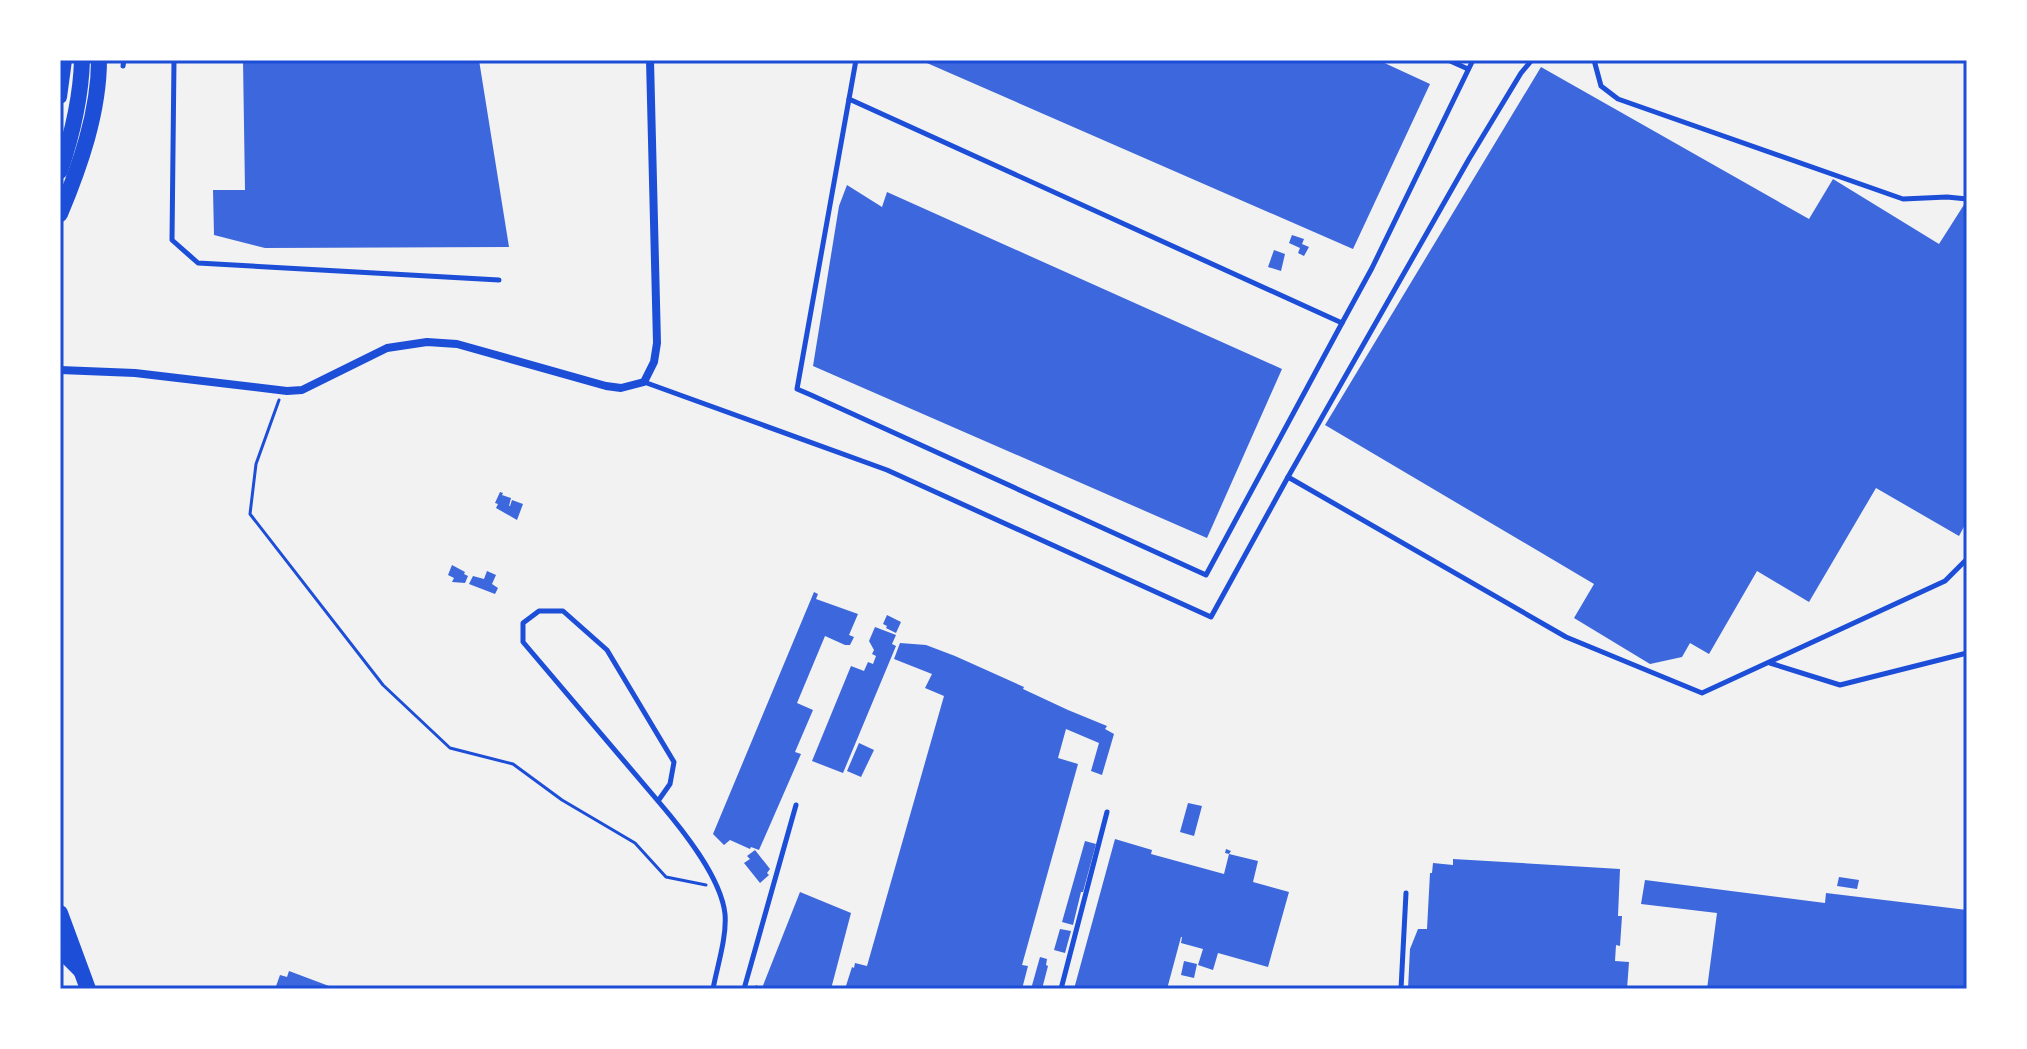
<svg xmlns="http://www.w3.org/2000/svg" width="2027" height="1049" font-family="'Titillium Web',sans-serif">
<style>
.building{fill:#3d67dc}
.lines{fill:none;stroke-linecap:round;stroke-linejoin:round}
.path{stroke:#1d4ed8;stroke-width:3}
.service{stroke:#1d4ed8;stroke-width:5}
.minor{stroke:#1d4ed8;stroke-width:8}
.primary{stroke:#1d4ed8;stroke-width:14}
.trunk{stroke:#1d4ed8;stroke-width:16}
.neatline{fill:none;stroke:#1d4ed8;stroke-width:3}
</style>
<rect width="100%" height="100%" fill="#f2f2f2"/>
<g class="building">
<polygon points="243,60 479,60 509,247 265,248 214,235 213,190 245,190"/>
<polygon points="920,60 1378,60 1430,84 1353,249"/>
<polygon points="1541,67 1809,219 1833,179 1939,244 1967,200 1967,521 1959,536 1876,488 1809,602 1757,571 1709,654 1690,643 1682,657 1650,664 1574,618 1594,584 1325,425"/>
<polygon points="847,185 882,207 887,192 1282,369 1207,538 813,366 839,206"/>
<polygon points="1292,235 1304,239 1302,244 1309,247 1304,256 1298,253 1300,248 1289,243"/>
<polygon points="1274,250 1285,254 1281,271 1268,267"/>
<polygon points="500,492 503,493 502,495 511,498 509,506 510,506 512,500 523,504 517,520 496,508 498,504 495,503"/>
<polygon points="452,565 465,572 464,574 468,576 465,583 452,582 454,578 448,575"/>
<polygon points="487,571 496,575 492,584 498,588 495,594 469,584 473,576 484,579"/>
<polygon points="814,592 818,594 816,599 858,614 849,635 854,637 850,645 845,645 825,636 797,703 813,710 795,752 801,754 759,850 751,847 750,849 730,840 724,845 713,834"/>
<polygon points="887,615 901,622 896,633 886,628 887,626 883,624"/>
<polygon points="875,627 896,635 892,644 896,646 843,773 812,761 851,666 864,671 868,662 873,664 876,656 872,654 874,650 869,641"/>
<polygon points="900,643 926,645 955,656 1024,687 1023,689 1068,710 1107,726 1105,729 1114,734 1102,775 1091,771 1099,743 1066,729 1058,758 1078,764 1022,965 1028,966 1022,989 845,989 852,967 854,968 855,963 867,966 944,696 925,688 932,674 894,659"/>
<polygon points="859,743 874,750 861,777 847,771"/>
<polygon points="1188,803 1202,806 1194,836 1180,832"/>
<polygon points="1115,839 1152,850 1151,854 1224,874 1229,854 1225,853 1226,849 1231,851 1229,854 1258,861 1253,882 1289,892 1268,967 1218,953 1213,970 1198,965 1203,949 1181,943 1182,937 1181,937 1167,989 1074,989"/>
<polygon points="1085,841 1096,844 1083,892 1081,892 1073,925 1062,922"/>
<polygon points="755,850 770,869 767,873 769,875 760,883 744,863 750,859 747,856"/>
<polygon points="1453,859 1620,869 1618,916 1622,916 1620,946 1616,945 1615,961 1629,962 1627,989 1408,989 1410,949 1418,929 1427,929 1430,873 1432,873 1433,863 1453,865"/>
<polygon points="1839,877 1859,880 1857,889 1837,886"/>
<polygon points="1645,880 1825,903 1826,893 1967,910 1967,989 1707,989 1717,913 1641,904"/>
<polygon points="800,892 851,913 831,989 755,989 756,985 762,988"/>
<polygon points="1060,929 1071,931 1065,953 1054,950"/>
<polygon points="1040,957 1047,959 1046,965 1048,966 1042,989 1031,989"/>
<polygon points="1184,961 1197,964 1194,978 1181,975"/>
<polygon points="289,971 337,989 275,989 280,975 287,977"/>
</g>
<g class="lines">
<polyline class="path" points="279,400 256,464 250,514 383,685 450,748 513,764 562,800 635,843 666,877 706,885"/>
<g class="service">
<polyline points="174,60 172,240 198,263 499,280"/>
<polyline points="856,60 849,99 1342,323 1372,268 1473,60"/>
<polyline points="1448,60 1468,69"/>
<polyline points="1594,60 1601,86 1618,99 1903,199 1947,197 1967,199"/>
<polyline points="123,66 124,60"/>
<polyline points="849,99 797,389 811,395 1206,575 1342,323"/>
<polyline points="644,382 887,470 1211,617 1288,477 1566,637 1702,693 1945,581 1967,559"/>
<polyline points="1288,477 1469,159 1521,73 1532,60"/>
<polyline points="1770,663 1840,685 1967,653"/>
<path d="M658,801L670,784L674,762L607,650L563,611H539L523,623V642L658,801C682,829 721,877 725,914C727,937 717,967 713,989"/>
<polyline points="744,989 796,805"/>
<polyline points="1061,989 1107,812"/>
<polyline points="1401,989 1406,893"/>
</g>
<polyline class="minor" points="60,370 135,373 287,391 302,390 387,348 427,342 457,344 606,386 621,388 644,382 654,362 657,343 650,60"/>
<g class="primary">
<polyline points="60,97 65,60"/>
<polyline points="60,951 81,972"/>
</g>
<g class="trunk">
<path d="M60,171C72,135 81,98 82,60"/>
<path d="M60,214C80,166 99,112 99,60"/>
<polyline points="60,913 88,989"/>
</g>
</g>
<rect width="2027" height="1049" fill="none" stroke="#ffffff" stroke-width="124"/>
<rect x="62" y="62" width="1903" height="925" class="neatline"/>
</svg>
